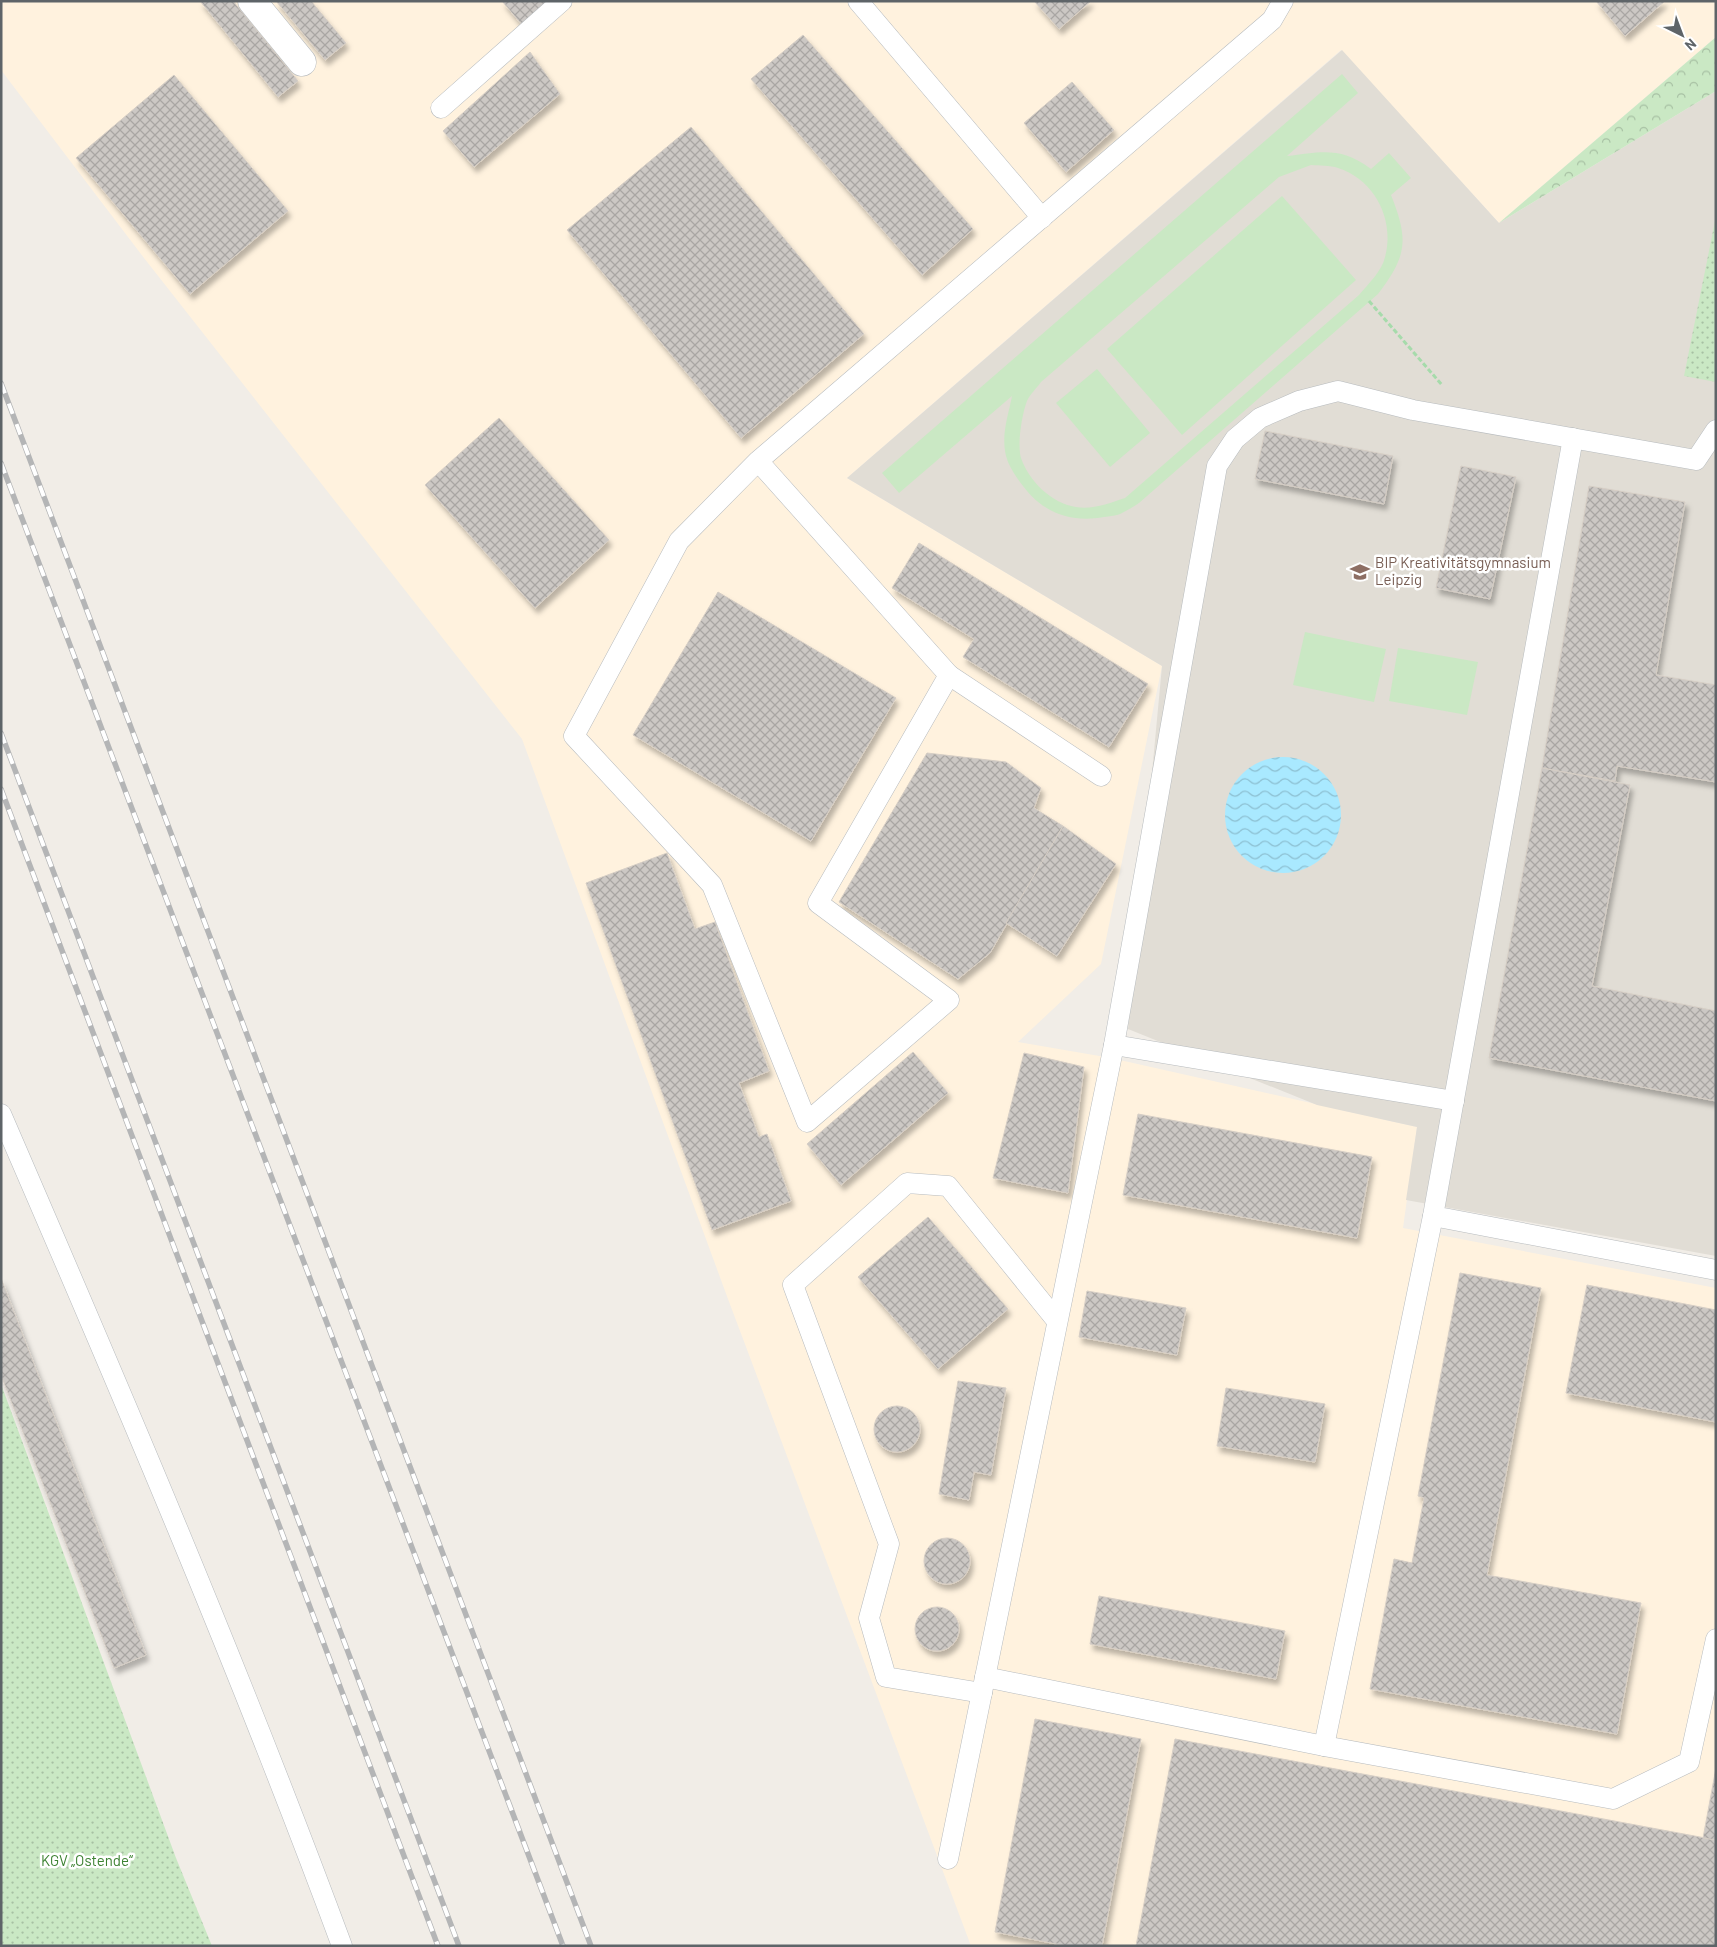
<svg xmlns="http://www.w3.org/2000/svg" width="1717" height="1947" font-family="Barlow,sans-serif">
<style>
.commercial{fill:#fff2de}
.education{fill:#e1ddd5}
.forest{fill:url(#forest-crowns)}
.park{fill:url(#park-dots)}
.pitch{fill:#cae8c4;fill-rule:evenodd}
.water{fill:url(#water-waves)}
.building{fill:url(#building-cross-hatch);stroke:#d6cec5;filter:url(#shadow)}
.lines{fill:none;stroke-linecap:round;stroke-linejoin:round}
.service-casing{stroke:#b7bbbe;stroke-width:21}
.minor-casing{stroke:#b7bbbe;stroke-width:29}
.path{stroke:#a6dbab;stroke-width:3;stroke-dasharray:5 2.5;stroke-linecap:butt}
.service{stroke:#fff;stroke-width:20}
.minor{stroke:#fff;stroke-width:28}
.rail-casing{stroke:#b4b5b6;stroke-width:5.5}
.rail{stroke:#fff;stroke-width:4;stroke-dasharray:11;stroke-linecap:butt}
.labels{text-anchor:middle;stroke-width:5;stroke-linejoin:round;paint-order:stroke}
.education-label{font-size:15px;fill:#785e54;stroke:#fff;text-anchor:start}
.park-label{font-size:15px;fill:#3c8232;stroke:#fff}
</style>
<defs>
<pattern id="forest-crowns" width="20" height="18" patternUnits="userSpaceOnUse" patternTransform="scale(1.25)"><rect width="20" height="18" fill="#cae8c4"/><path d="M2 6a3 3 0 1 1 6 0M12 15a3 3 0 1 1 6 0" fill="none" stroke="#a7c0a3"/></pattern>
<pattern id="park-dots" width="8" height="8" patternUnits="userSpaceOnUse" patternTransform="scale(1.25)"><rect width="8" height="8" fill="#cae8c4"/><path d="M2 2h.1M6 6h.1" fill="none" stroke="#a7c0a3" stroke-width="1.8" stroke-linecap="round"/></pattern>
<pattern id="water-waves" width="16" height="10" patternUnits="userSpaceOnUse" patternTransform="scale(1.25)"><rect width="16" height="10" fill="#a9e9ff"/><path d="M0 5q4-4 8 0t8 0" fill="none" stroke="#8dc0d2"/></pattern>
<pattern id="building-cross-hatch" width="8" height="8" patternUnits="userSpaceOnUse" patternTransform="scale(1.25)"><rect width="8" height="8" fill="#ccc8c4"/><path d="M0 0l8 8M0 8l8-8" fill="none" stroke="#a9a6a3"/></pattern>
<filter id="shadow"><feDropShadow dx="3" dy="5.5" stdDeviation="2.5" flood-color="#0004"/></filter>
</defs>
<rect width="100%" height="100%" fill="#f1ede7"/>
<polygon class="commercial" points="1,1 1716,1 1716,37 1499,223 1341,50 847,478 1162,666 1101,964 1018,1042 1111,1058 1417,1127 1403,1228 1716,1288 1716,1946 971,1946 728,1299 522,739 144,258 1,70"/>
<polygon class="education" points="1342,50 1499,223 1716,91 1716,1256 1406,1200 1417,1127 1317,1105 1128,1029 1162,666 847,478"/>
<polygon class="forest" points="1716,37 1716,91 1499,223"/>
<g class="park">
<polygon points="1716,216 1716,382 1684,376"/>
<polygon points="1,1384 176,1858 212,1946 1,1946"/>
</g>
<g class="pitch">
<path d="M1342,74L1358,93L1287,156C1321,152 1341,146 1371,169L1389,153L1411,178L1391,195C1409,240 1407,256 1378,294L1139,503C1133,507 1128,510 1122,513C1117,516 1110,516 1104,517C1071,523 1043,513 1023,486C1016,477 1009,467 1006,456C1001,434 1008,417 1012,396L899,493L882,473ZM1311,165C1319,166 1330,165 1338,168C1375,180 1395,220 1385,257C1382,271 1368,284 1359,295L1125,498C1110,503 1092,510 1076,507C1051,503 1029,481 1021,458C1017,444 1022,414 1027,401C1030,394 1037,388 1041,382L1279,177Z"/>
<polygon points="1282,196 1356,280 1182,435 1107,349"/>
<polygon points="1097,369 1150,433 1110,467 1056,403"/>
<polygon points="1305,632 1386,649 1374,702 1293,685"/>
<polygon points="1398,648 1478,662 1467,715 1389,701"/>
</g>
<circle class="water" cx="1283" cy="815" r="58"/>
<g class="building">
<polygon points="200,1 233,1 298,81 278,97"/>
<polygon points="276,1 311,1 346,43 325,60"/>
<polygon points="502,1 549,1 522,25"/>
<polygon points="1034,1 1091,1 1059,29"/>
<polygon points="1596,1 1665,1 1625,36"/>
<polygon points="803,35 973,229 922,275 751,79"/>
<polygon points="530,52 560,94 474,167 443,131"/>
<polygon points="174,75 288,211 190,294 76,158"/>
<polygon points="1072,82 1114,130 1066,172 1024,123"/>
<polygon points="691,127 864,334 741,438 567,230"/>
<polygon points="499,418 609,540 535,608 425,485"/>
<polygon points="1265,431 1393,456 1384,504 1255,479"/>
<polygon points="1461,466 1516,477 1490,599 1436,588"/>
<polygon points="1589,486 1685,502 1656,675 1716,685 1716,782 1617,766 1615,781 1542,768"/>
<polygon points="919,543 1148,684 1109,747 963,657 974,639 892,588"/>
<polygon points="718,592 896,698 811,841 633,735"/>
<polygon points="927,753 1006,762 1041,788 1034,808 1063,826 990,953 958,979 839,902"/>
<polygon points="1542,768 1630,785 1592,986 1716,1011 1716,1101 1489,1058"/>
<polygon points="1063,826 1116,864 1057,956 1006,923"/>
<polygon points="667,853 695,929 715,922 769,1071 739,1083 759,1137 767,1134 791,1201 712,1230 586,883"/>
<polygon points="913,1052 948,1093 841,1185 807,1144"/>
<polygon points="1024,1053 1084,1067 1068,1193 993,1178"/>
<polygon points="1138,1114 1372,1157 1357,1238 1123,1195"/>
<polygon points="928,1217 1008,1309 938,1369 858,1277"/>
<polygon points="1460,1273 1541,1288 1487,1575 1641,1603 1617,1734 1370,1689 1394,1559 1412,1563 1424,1498 1418,1496"/>
<polygon points="1,1278 146,1655 114,1668 1,1375"/>
<polygon points="1587,1285 1716,1310 1716,1422 1566,1393"/>
<polygon points="1087,1291 1186,1308 1177,1355 1079,1337"/>
<polygon points="958,1381 1006,1388 991,1475 974,1472 969,1500 939,1494"/>
<polygon points="1226,1388 1325,1404 1315,1462 1217,1446"/>
<circle cx="897" cy="1429" r="23"/>
<circle cx="947" cy="1561" r="23"/>
<polygon points="1099,1596 1285,1631 1276,1679 1090,1644"/>
<circle cx="937" cy="1629" r="22"/>
<polygon points="1035,1719 1141,1739 1102,1946 1067,1946 995,1932"/>
<polygon points="1175,1739 1716,1840 1716,1946 1136,1946"/>
<polygon points="1716,1768 1716,1840 1703,1838"/>
</g>
<g class="lines">
<defs>
<g id="service">
<polyline points="858,1 1042,218"/>
<polyline points="441,108 562,1"/>
<polyline points="1573,438 1433,1216 1716,1270"/>
<polyline points="758,461 949,675 818,903 949,1000 807,1122 712,885 574,736 679,541 758,461 1272,20 1283,1"/>
<polyline points="949,675 1101,776"/>
<polyline points="1454,1101 1114,1045 1217,466 1235,439 1260,418 1299,401 1338,391 1413,410 1696,460 1716,430"/>
<path d="M1,1114C120,1389 238,1665 342,1946"/>
<polyline points="985,1677 1324,1746 1613,1799 1689,1762 1716,1639"/>
<polyline points="982,1693 886,1677 869,1618 889,1544 793,1285 907,1183 948,1186 1057,1321"/>
<polyline points="1324,1746 1433,1216"/>
<polyline points="948,1859 1114,1045"/>
</g>
<polyline id="minor" points="252,1 302,62"/>
</defs>
<use href="#service" class="service-casing"/>
<use href="#minor" class="minor-casing"/>
<polyline class="path" points="1369,301 1442,385"/>
<use href="#service" class="service"/>
<use href="#minor" class="minor"/>
<defs>
<g id="rail">
<polyline points="1,383 591,1946"/>
<polyline points="1,463 563,1946"/>
<polyline points="1,733 459,1946"/>
<polyline points="1,789 438,1946"/>
</g>
</defs>
<use href="#rail" class="rail-casing"/>
<use href="#rail" class="rail"/>
</g>
<defs>
<symbol id="school-bare" viewBox="-9 -9 18 18"><path d="M0-5L7-2L0 1L-7-2ZM-4 1L0 2.5L4 1V4Q0 6-4 4Z" fill="#8d6e63" stroke="#fff" stroke-width="2.5" paint-order="stroke"/></symbol>
</defs>
<g fill-rule="evenodd">
<use href="#school-bare" x="1346" y="558" width="28" height="28"/>
</g>
<g class="labels">
<g class="education-label">
<text x="1375" y="568">BIP Kreativitätsgymnasium<tspan x="1375" dy="17">Leipzig</tspan></text>
</g>
<g class="park-label">
<text x="87" y="1866">KGV „Ostende“</text>
</g>
</g>
<rect width="1717" height="1947" fill="none" stroke="#5e6468" stroke-width="5"/>
<g transform="translate(1682 35) rotate(138)" stroke="#ffffff" stroke-width="4" paint-order="stroke">
<path d="M0-4L9 19L0 12L-9 19Z" fill="#5e6468"/>
<text y="-8" font-size="14" font-weight="bold" text-anchor="middle" fill="#5e6468">N</text>
</g>
</svg>
